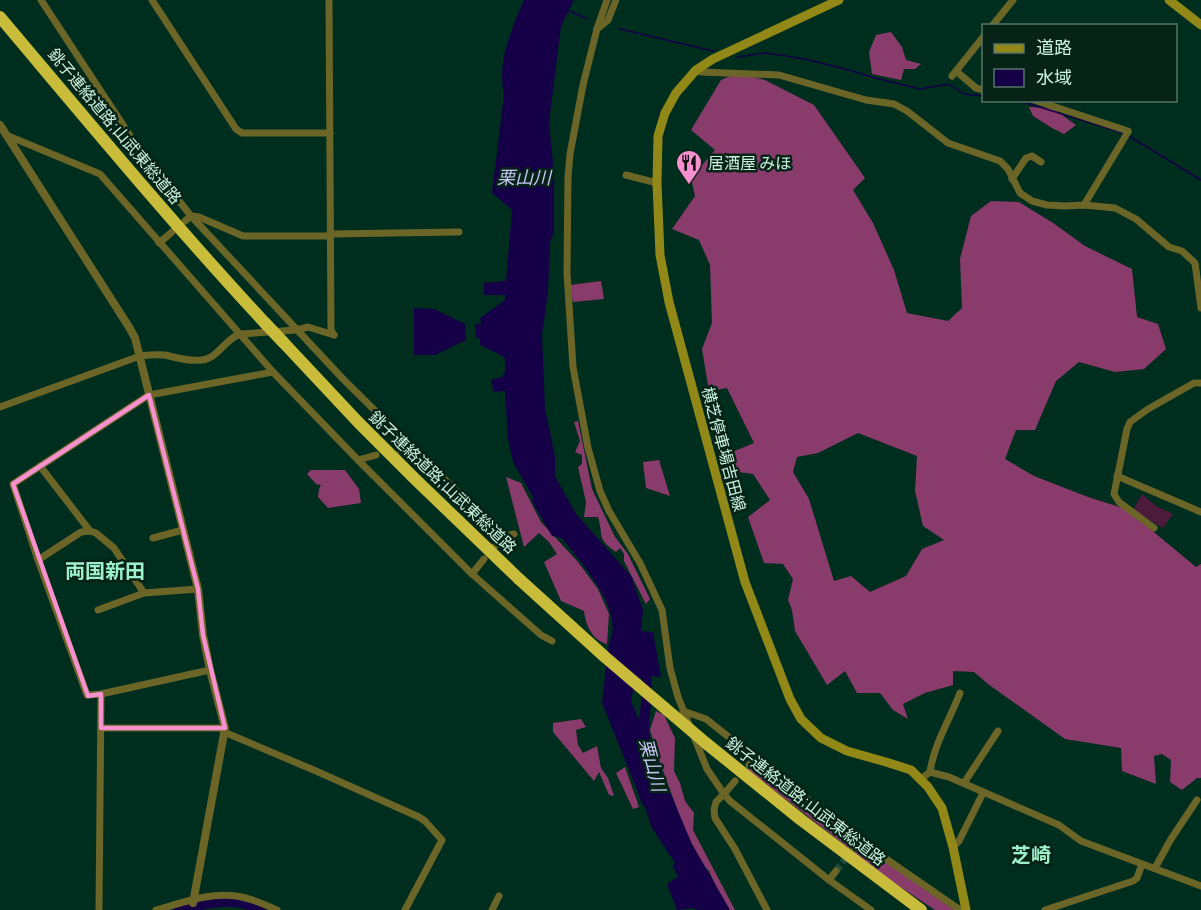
<svg xmlns="http://www.w3.org/2000/svg" width="1201" height="910" font-family="Manrope,'Noto Sans JP',sans-serif">
<style>
.green{fill:#4c1a3a}
.forest{fill:#893b6c;fill-rule:evenodd}
.water{fill:#150048}
.lines{fill:none;stroke-linecap:round;stroke-linejoin:round}
.stream{stroke:#150048;stroke-width:1.5}
.river{stroke:#150048;stroke-width:10}
.minor-tunnel{stroke:#1f4c3b;stroke-width:7;stroke-dasharray:7 3.5;stroke-linecap:butt}
.minor{stroke:#6b6528;stroke-width:7}
.tertiary{stroke:#6b6528;stroke-width:8}
.secondary{stroke:#928817;stroke-width:9}
.motorway{stroke:#c8bc3a;stroke-width:12}
.motorway-bridge{stroke:#c8bc3a;stroke-width:12}
.marked{fill:none;stroke:#f790ce;stroke-width:4.5;stroke-linejoin:round}
.labels{text-anchor:middle;stroke-width:5;stroke-linejoin:round;paint-order:stroke}
.street-label{font-size:16px;fill:#ccf4e0;stroke:#072217}
.poi-label{font-size:16px;fill:#ccf4e0;stroke:#072217;text-anchor:start}
.water-label{font-size:18px;font-style:italic;fill:#c6c7f3;stroke:#072217}
.quarter-label{font-size:20px;font-weight:bold;fill:#9cf0ca;stroke:#072217}
</style>
<rect width="100%" height="100%" fill="#002e1e"/>
<polygon class="green" points="1142,494 1156,506 1173,514 1163,528 1133,510"/>
<g class="forest">
<polygon points="891,32 902,47 906,60 921,64 915,69 904,69 901,80 872,74 869,52 876,35"/>
<path d="M737,73L765,80L814,105L865,178L853,190L873,223L894,270L907,313L948,321L962,308L960,259L971,216L991,201L1019,202L1053,223L1085,246L1132,269L1137,317L1158,324L1166,349L1144,369L1115,372L1079,362L1056,381L1035,430H1016L1005,459L1034,476L1088,497L1126,509L1196,567L1201,564V778H1197L1182,790L1170,782L1171,760L1162,754L1154,756L1156,784L1122,771L1121,748L1065,739L988,684L974,672L953,671V685L925,693L903,704L908,719L893,710L880,693H857L845,671L827,685L795,631L792,610L788,600L793,579L783,564L764,563L748,517L770,500L753,474L732,471L725,455L754,443L727,388L709,391L702,349L712,323L710,265L699,240L672,229L695,196L691,178L715,150L691,130L721,80ZM858,433L917,456L915,491L923,526L944,540L922,549L906,576L870,592L851,576L834,581L809,499L793,472L797,457L818,453Z"/>
<polygon points="1029,107 1052,108 1076,125 1064,134 1052,128 1033,116"/>
<polygon points="601,281 604,299 573,302 570,285"/>
<path d="M578,421L592,489L615,537L628,554L650,599L646,604L624,561V554L620,548L616,552C596,538 604,537 598,517H584L586,502L578,467L582,464V455L575,452L580,441L574,422Z"/>
<polygon points="659,460 670,496 646,488 643,462"/>
<polygon points="311,470 345,470 359,489 361,503 328,508 318,497 319,489 321,485 316,484 307,474"/>
<path d="M506,477L521,483L541,522L578,562L598,589L609,614L607,644C592,640 586,626 584,611L561,601L544,562L557,554L549,542L539,533L524,547Z"/>
<polygon points="656,711 664,715 675,738 674,771 680,783 685,801 694,813 693,830 735,910 730,910 722,899 709,871 697,859 686,833 662,768 650,730"/>
<polygon points="581,719 586,727 576,730 578,745 583,753 597,746 601,768 608,778 614,796 609,795 599,772 594,781 553,732 553,723"/>
<polygon points="759,763 852,837 854,843 850,849 748,770 752,764"/>
<polygon points="625,767 639,807 633,809 616,773"/>
<polygon points="861,848 870,850 957,910 935,910 875,870 854,853 856,850"/>
</g>
<g class="water">
<path d="M524,0H574L561,26L549,122L554,174V232L550,242L548,292L542,335L545,409L555,456V476L576,514L631,576L643,610L641,631L653,632L661,677L644,675L635,681L631,701L692,844L730,910H695L694,908L677,910L667,884L678,877L673,866L675,863L652,828L645,807L642,804L636,787L602,703L609,642C626,611 580,562 562,538L552,536L532,501L533,497L513,462L508,439L505,391L494,392L491,380L502,377L505,372V359L503,356L480,345V338H476L475,324H481L480,318L505,300V295H484V283L506,281L512,210L492,193L504,95C497,60 511,31 524,0Z"/>
<polygon points="414,308 434,309 465,324 466,340 435,355 414,355"/>
</g>
<g class="lines">
<g class="stream">
<polyline points="569,11 588,19"/>
<polyline points="620,29 713,51"/>
<polyline points="737,57 766,53 805,59 849,70 875,78 920,89 949,84 964,94 984,96"/>
<polyline points="1017,100 1123,133"/>
<polyline points="1127,135 1201,180"/>
</g>
<g class="river">
<path d="M644,662C646,675 648,688 646,702C645,717 642,725 645,741"/>
<path d="M179,910C199,905 222,899 242,903C249,905 255,908 261,910"/>
</g>
<polyline class="minor-tunnel" points="836,871 849,854"/>
<g class="minor">
<polyline points="41,0 142,154 191,216 343,379 503,537"/>
<polyline points="152,0 236,129 242,133 330,133"/>
<polyline points="329,0 331,330 334,335"/>
<polyline points="607,0 597,29 583,85 570,154 568,177 567,273 573,367 588,448 600,491 609,511 640,563 662,610 670,668 678,697 707,769 724,794 716,802 714,810 715,818 735,849 767,910"/>
<polyline points="992,26 1013,0"/>
<polyline points="597,29 608,20 616,0"/>
<polyline points="696,70 701,72 779,75 866,100 894,104 907,111 948,143 1000,161 1008,169 1020,193 1032,201 1047,205 1065,206 1084,205 1115,208 1136,219 1169,247 1182,251 1195,263 1201,308"/>
<polyline points="956,71 976,88 984,90"/>
<polyline points="952,76 984,36"/>
<polyline points="1034,100 1128,131"/>
<polyline points="6,135 100,174 273,372 358,460 472,574 541,635 552,641"/>
<polyline points="626,175 657,183"/>
<polyline points="1012,179 1026,158 1032,156 1041,162"/>
<polyline points="1084,205 1128,132"/>
<polyline points="185,221 191,216 199,217 243,236 326,236 331,234 459,232"/>
<polyline points="159,243 172,232"/>
<path d="M0,407L140,356C148,355 155,354 164,355C176,357 188,362 202,360C219,358 225,338 241,334L296,330L308,327L334,335"/>
<polyline points="400,450 411,447"/>
<polyline points="358,460 376,455"/>
<polyline points="40,466 90,531"/>
<polyline points="1117,476 1201,512"/>
<polyline points="1154,528 1119,502 1114,494 1127,429 1130,422 1148,409 1194,383 1201,383"/>
<polyline points="153,538 183,530"/>
<polyline points="495,546 503,537 514,534"/>
<polyline points="38,560 81,532 90,531 96,533 114,548 144,593"/>
<polyline points="472,574 484,559"/>
<polyline points="98,610 144,593 198,589"/>
<polyline points="210,670 101,694 87,695 38,560 13,484 149,395 273,372"/>
<polyline points="683,711 706,719 860,841 960,910"/>
<polyline points="101,728 225,728"/>
<polyline points="224,732 316,771 419,817 425,821 442,840 405,910"/>
<polyline points="749,765 755,758"/>
<path d="M930,772C934,744 950,719 960,693"/>
<polyline points="921,779 930,772 949,777 1059,825 1081,841 1201,886"/>
<polyline points="735,781 724,794 730,801 829,880 871,910"/>
<polyline points="964,783 998,731"/>
<polyline points="953,847 959,841 983,793"/>
<polyline points="854,848 860,841"/>
<polyline points="1155,868 1171,839 1197,800"/>
<polyline points="829,880 836,871"/>
<polyline points="99,910 101,694"/>
<path d="M156,910C181,903 210,892 236,896C250,898 264,904 277,910"/>
<polyline points="492,910 499,896"/>
<polyline points="1045,910 1133,881 1137,878 1142,864"/>
</g>
<polyline class="tertiary" points="0,125 129,327 135,338 198,589 203,635 210,670 225,728 193,903"/>
<g class="secondary">
<polyline points="839,0 713,59 696,70 676,93 665,113 658,136 657,183 660,255 669,302 745,582 790,699 801,719 821,738 847,751 886,762 911,770 928,787 942,808 953,847 966,910"/>
<polyline points="1169,0 1201,25"/>
</g>
<g class="motorway">
<path d="M0,17C87,120 173,224 265,323"/>
<polyline points="283,342 358,422 415,479 519,579"/>
<polyline points="707,744 800,819 921,910"/>
</g>
<g class="motorway-bridge">
<polyline points="265,323 283,342"/>
<polyline points="519,579 605,657 707,744"/>
</g>
</g>
<path class="marked" d="M149,395L198,589L203,635L225,728H101V694L88,696L13,484Z"/>
<defs>
<symbol id="restaurant-pin" viewBox="-11 -11 22 30"><path d="M0 17L-7.5 6A9.5 9.5 0 1 1 7.5 6Z" fill="#f790ce" stroke="#072217"/><path d="M-5-6h1v4h1v-4h1v4h1v-4h1v5L-1.5 .5V6h-2V.5L-5-1ZM5-6V6H3V1.5H1.5Q1.5-4 5-6Z" fill="#111"/></symbol>
</defs>
<g fill-rule="evenodd">
<use href="#restaurant-pin" x="674" y="148" width="30" height="40"/>
</g>
<g class="labels">
<g class="street-label">
<text transform="translate(115 126) rotate(50)" y="6">銚子連絡道路;山武東総道路</text>
<text transform="translate(724 449) rotate(75)" y="6">横芝停車場吉田線</text>
<text transform="translate(443 482) rotate(44)" y="6">銚子連絡道路;山武東総道路</text>
<text transform="translate(806 801) rotate(38)" y="6">銚子連絡道路;山武東総道路</text>
</g>
<g class="poi-label">
<text x="708" y="169">居酒屋 みほ</text>
</g>
<g class="water-label">
<text x="524" y="184">栗山川</text>
<text transform="translate(652 765) rotate(75)" y="6">栗山川</text>
</g>
<g class="quarter-label">
<text x="105" y="578">両国新田</text>
<text x="1031" y="862">芝崎</text>
</g>
</g>
<rect x="982" y="24" width="195" height="78" fill="#072217" stroke="#567667" stroke-width="1.5"/>
<rect x="994" y="44" width="30" height="9" fill="#928817" stroke="#567667" stroke-width="1.5"/>
<text x="1036" y="54" font-size="18" fill="#ccf4e0">道路</text>
<rect x="994" y="69" width="30" height="18" fill="#150048" stroke="#567667" stroke-width="1.5"/>
<text x="1036" y="84" font-size="18" fill="#ccf4e0">水域</text>
</svg>
